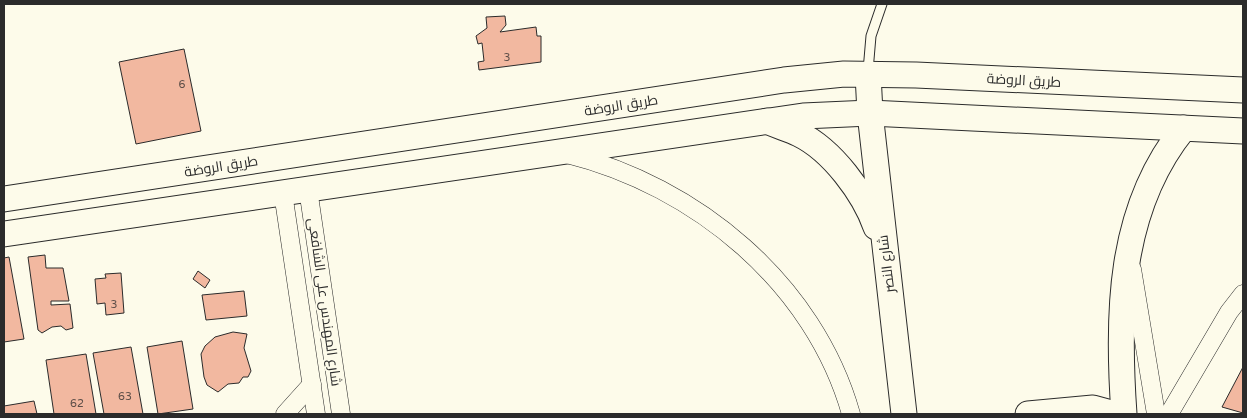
<svg xmlns="http://www.w3.org/2000/svg" width="1247" height="418" font-family="'Varela Round',Cairo,sans-serif">
<style>
.building{fill:#f2b8a0;stroke:#2b2b2b}
.lines{fill:none;stroke-linecap:round;stroke-linejoin:round}
.lane-casing{stroke:#2b2b2b;stroke-width:11}
.street-casing{stroke:#2b2b2b;stroke-width:19}
.secondary-casing{stroke:#2b2b2b;stroke-width:27}
.lane{stroke:#fdfbea;stroke-width:9}
.street{stroke:#fdfbea;stroke-width:18}
.secondary{stroke:#fdfbea;stroke-width:25}
.labels{text-anchor:middle;stroke-width:4;stroke-linejoin:round;paint-order:stroke}
.number-label{font-size:11px;fill:#5d4e48}
.street-label{font-size:14px;fill:#2b2b2b;stroke:#fdfbea}
</style>
<rect width="100%" height="100%" fill="#fdfbea"/>
<g class="building">
<polygon points="505,16 506,25 500,32 536,27 537,36 541,36 541,62 479,70 478,62 484,61 482,43 478,44 476,36 487,28 486,17"/>
<polygon points="184,49 201,131 136,144 119,62"/>
<polygon points="45,255 46,268 63,268 69,301 51,301 51,305 70,304 73,328 66,330 61,326 52,327 42,333 38,330 28,257"/>
<polygon points="9,257 24,339 4,342 4,258"/>
<polygon points="198,271 210,280 205,288 193,279"/>
<polygon points="121,273 124,313 106,315 105,303 97,304 95,279 106,278 105,274"/>
<polygon points="244,291 247,316 206,320 202,295"/>
<polygon points="233,332 247,334 244,348 251,371 248,377 243,377 239,383 228,384 218,392 207,385 204,377 201,354 205,346 215,337"/>
<polygon points="182,341 193,409 158,414 147,347"/>
<polygon points="131,347 143,414 104,414 93,353"/>
<polygon points="86,354 96,414 54,414 46,360"/>
<polygon points="1243,367 1243,413 1222,407"/>
<polygon points="34,401 37,414 4,414 4,406"/>
</g>
<g class="lines">
<defs>
<polyline id="lane" points="868,71 871,36 882,4"/>
<g id="street">
<path d="M567,154C696,186 814,283 851,414"/>
<polyline points="308,189 341,414"/>
<polyline points="283,193 316,414"/>
<polyline points="1132,269 1156,414"/>
<polyline points="285,414 312,384"/>
<polyline points="1169,414 1229,312 1243,294"/>
</g>
<g id="secondary">
<polyline points="868,74 870,113 904,414"/>
<path d="M767,121C777,126 789,129 799,134C832,150 864,193 876,227"/>
<polyline points="4,199 784,80 844,74 916,75 1243,90"/>
<polyline points="4,234 803,116 870,113 1243,131"/>
<polyline points="1028,414 1093,408 1115,414"/>
<path d="M1124,414C1117,315 1118,209 1184,128"/>
</g>
</defs>
<use href="#lane" class="lane-casing"/>
<use href="#street" class="street-casing"/>
<use href="#secondary" class="secondary-casing"/>
<use href="#lane" class="lane"/>
<use href="#street" class="street"/>
<use href="#secondary" class="secondary"/>
</g>
<g class="labels">
<g class="number-label">
<text x="507" y="61">3</text>
<text x="182" y="88">6</text>
<text x="114" y="308">3</text>
<text x="125" y="400">63</text>
<text x="77" y="407">62</text>
</g>
<g class="street-label">
<text transform="translate(1024 80) rotate(3)" y="5">طريق الروضة</text>
<text transform="translate(621 105) rotate(-9)" y="5">طريق الروضة</text>
<text transform="translate(221 166) rotate(-9)" y="5">طريق الروضة</text>
<text transform="translate(886 264) rotate(-97)" y="5">شارع النصر</text>
<text transform="translate(325 302) rotate(82)" y="5">شارع المهندس على الشافعى</text>
</g>
</g>
<rect width="1247" height="418" fill="none" stroke="#2b2b2b" stroke-width="10"/>
</svg>
